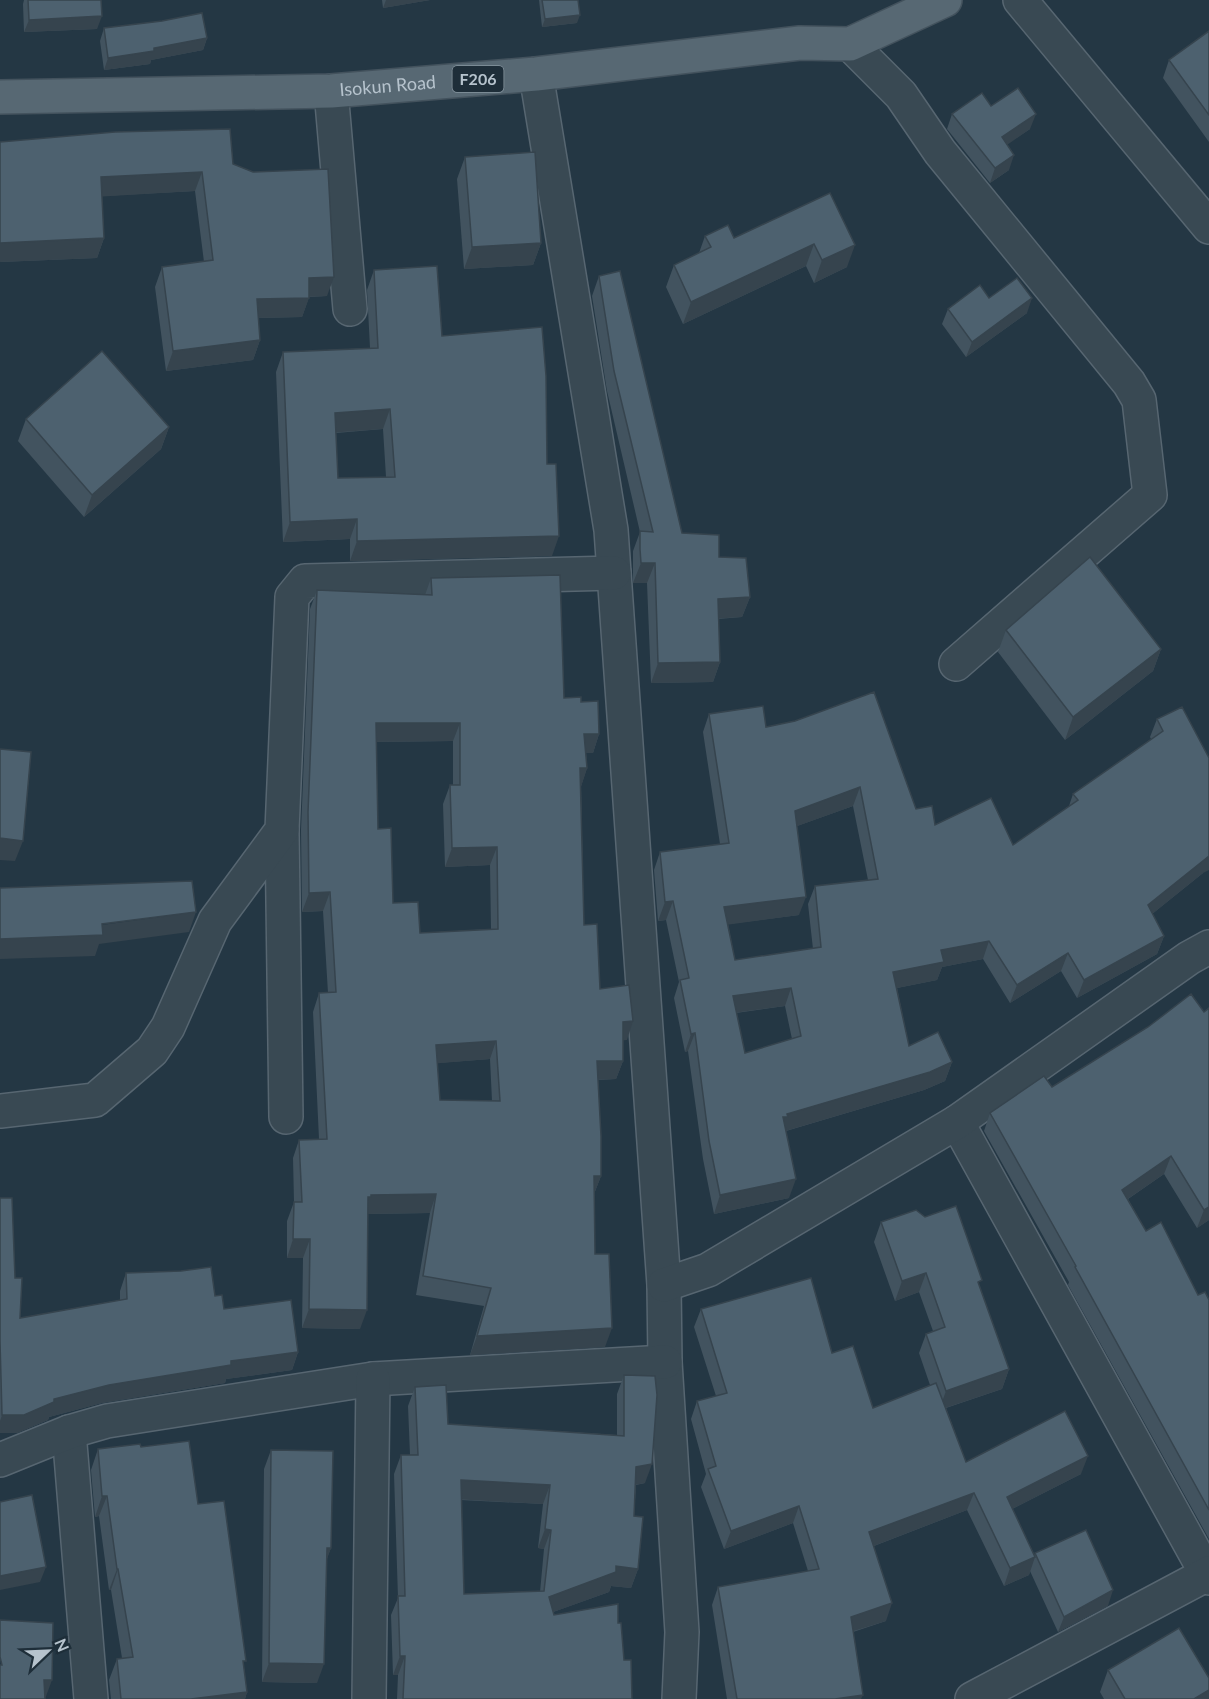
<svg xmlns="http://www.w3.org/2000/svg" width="1209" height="1699" font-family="Lato,sans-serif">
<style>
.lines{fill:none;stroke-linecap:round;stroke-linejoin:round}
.minor-casing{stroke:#576671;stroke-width:36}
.major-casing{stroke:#43525d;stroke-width:36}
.minor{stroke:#394953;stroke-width:33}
.major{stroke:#576873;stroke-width:33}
.wall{fill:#42535f;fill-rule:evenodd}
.shaded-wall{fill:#36444e}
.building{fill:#4d616f;stroke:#36444e;stroke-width:1.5;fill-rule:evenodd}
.labels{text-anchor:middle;stroke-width:4.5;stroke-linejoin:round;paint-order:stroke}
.shield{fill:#1e2e39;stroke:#8896a1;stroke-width:1.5}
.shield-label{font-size:16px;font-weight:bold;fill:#b6c3cd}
.street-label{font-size:18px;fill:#b6c3cd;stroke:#1e2e39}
</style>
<rect width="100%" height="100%" fill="#243744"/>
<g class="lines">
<defs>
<g id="minor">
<polyline points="1020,0 1209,227"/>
<polyline points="850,44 901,95 940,152 1129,383 1139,400 1150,495 956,664"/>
<polyline points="536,74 611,530 664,1285 665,1362 682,1632 679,1699"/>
<polyline points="331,91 350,309"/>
<polyline points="282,830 286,1117"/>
<polyline points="0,1111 95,1100 152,1051 168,1027 215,921 282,830 292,597 305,581 614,573"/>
<polyline points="957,1122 1209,1578"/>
<polyline points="664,1285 708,1270 957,1122 1189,958 1209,947"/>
<polyline points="69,1432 91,1699"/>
<polyline points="0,1460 69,1432 107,1421 373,1379 665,1362"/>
<polyline points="369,1699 373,1379"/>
<polyline points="972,1699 1209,1573"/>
</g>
<g id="major">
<path id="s1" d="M0,97L331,91L536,74L800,43L850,44L945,0"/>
</g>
</defs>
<use href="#minor" class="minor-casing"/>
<use href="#major" class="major-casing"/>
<use href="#minor" class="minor"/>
<use href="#major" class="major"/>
</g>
<g class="wall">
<polygon points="24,0 101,0 97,29 24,32 23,4"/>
<polygon points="382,0 430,0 383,8"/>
<polygon points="539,0 578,0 577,23 542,27"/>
<polygon points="104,28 207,38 203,50 151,60 150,64 104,70 100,41"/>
<polygon points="1209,31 1209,142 1163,78 1169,60"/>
<polygon points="991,106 1030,129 1007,144 1009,170 990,183 947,129 952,114"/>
<polygon points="0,142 233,164 327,296 309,297 302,317 258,318 260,340 253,360 166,371 155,287 162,267 204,262 195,191 102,196 104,238 97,258 0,262"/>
<polygon points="465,157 541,243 533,265 464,269 457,179"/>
<polygon points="830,193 847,267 814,283 806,266 683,324 666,287 674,265 699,253 705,236 734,238"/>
<path d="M374,270L442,336L547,464L552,556L350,561V539L283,542L276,372L283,352L370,348L367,290ZM383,429L386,477L338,478L336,433Z"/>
<polygon points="599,276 682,533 719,557 750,597 742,617 718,619 720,662 713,682 651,683 647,583 633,583 633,551 640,532 607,391 592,296"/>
<polygon points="989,298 1027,313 966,357 942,324 948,309"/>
<polygon points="26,419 169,427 161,449 84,517 18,441"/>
<path d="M431,578L564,698L581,702L599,734L593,753H586L587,768L581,786L584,925L600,989L627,1040H623V1061L616,1079L598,1080L601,1176L594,1194L595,1254L605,1347L470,1355L484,1306L416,1295L430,1213L368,1214L360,1329L302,1328L303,1258H287V1221L294,1202L293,1158L299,1140L319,1139L313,1012L319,993H328L323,911L302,912L301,830L310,609L317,590L425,595ZM453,741V785H450L443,804L445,867L490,865L491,929L420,933L393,903L378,829L376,742ZM490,1059L492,1101L440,1100L437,1063Z"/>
<polygon points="1006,630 1161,649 1153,671 1065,740 998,652"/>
<path d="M1182,707L1203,873L1152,914L1164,936L1157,954L1077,998L1061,971L1010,1003L983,959L942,967L937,980L897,988L909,1046L952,1062L945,1081L924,1090L786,1131L789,1198L714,1214L703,1159L688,1051L685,1052L674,998L679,982L666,920L658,921L654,870L660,852L720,844L703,732L709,714L766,727L916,809L935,825L1013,845L1069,806L1073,794L1151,739L1150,737L1157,719ZM853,806L868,880L815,886L808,904L813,949L735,960L728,924L799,915L797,826ZM785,1006L792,1039L745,1053L736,1013Z"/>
<polygon points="1204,1012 1209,1220 1197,1228 1164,1174 1128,1199 1146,1231 1198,1295 1209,1300 1209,1539 1068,1285 1069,1282 984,1131 990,1113 1052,1087"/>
<polygon points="0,1198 15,1278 20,1318 120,1300 120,1291 126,1273 215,1296 224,1309 298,1352 292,1370 226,1379 225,1383 102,1403 49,1417 48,1420 17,1433 0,1433"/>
<polygon points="881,1222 980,1287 1009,1369 1002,1389 946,1408 966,1462 1081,1474 1012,1509 1034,1554 1108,1606 1058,1632 1030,1571 1029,1575 1004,1586 967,1510 874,1546 886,1621 853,1632 861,1699 727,1699 712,1605 718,1587 808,1571 793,1523 724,1549 701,1487 706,1474 691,1419 697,1401 716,1396 694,1327 701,1309 832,1353 873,1408 930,1385 919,1353 926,1334 933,1331 919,1292 895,1301 874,1242"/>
<path d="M624,1375L645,1483L636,1485L634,1516L638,1569L631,1588L611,1586L609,1592L553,1612L554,1615L618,1623L624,1660L632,1699H397L398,1675H393L391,1615L398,1598L394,1474L401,1455H410L408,1406L415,1387L448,1424L617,1435V1394ZM461,1500L543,1504L538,1548L544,1549L540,1592L464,1594Z"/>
<polygon points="141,1447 198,1504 244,1668 247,1692 245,1699 111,1699 109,1680 117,1659 122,1658 111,1590 109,1590 99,1516 95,1517 91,1470 98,1449"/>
<polygon points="271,1450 331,1548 326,1560 317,1683 262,1682 264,1469"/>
<polygon points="1108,1670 1209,1699 1104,1699 1100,1692"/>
</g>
<g class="shaded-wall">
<polygon points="386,0 430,0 383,8"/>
<polygon points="580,15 577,23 542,27 545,19"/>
<polygon points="102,16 97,29 24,32 29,20"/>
<polygon points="207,38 203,50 151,60 150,64 104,70 108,58 154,48"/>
<polygon points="1036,114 1030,129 997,152 1002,137"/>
<polygon points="1014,155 1009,170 990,183 995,168"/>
<polygon points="202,172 195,191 94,197 101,177"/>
<polygon points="104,238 97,258 0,262 0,243"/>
<polygon points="541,243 533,265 464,269 472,247"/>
<polygon points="814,244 806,266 683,324 691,302"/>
<polygon points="855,245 847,267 814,283 822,260"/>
<polygon points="334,277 327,296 302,297 309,278"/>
<polygon points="309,298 302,317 249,318 257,299"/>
<polygon points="1032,298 1027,313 966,357 972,342"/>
<polygon points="260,340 253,360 166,371 173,351"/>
<polygon points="390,409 383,429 328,433 335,413"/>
<polygon points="169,427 161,449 84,517 92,495"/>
<polygon points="357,519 350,539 283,542 290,522"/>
<polygon points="559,536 552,556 350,561 357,541"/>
<polygon points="641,563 655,563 647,583 633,583"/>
<polygon points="750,597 742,617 710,619 718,599"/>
<polygon points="1161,649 1153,671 1065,740 1073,717"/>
<polygon points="720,662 713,682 651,683 658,663"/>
<polygon points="376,723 460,723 453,741 369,742"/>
<polygon points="584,734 599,734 593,753 577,753"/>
<polygon points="580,768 587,768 581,787"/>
<polygon points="860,787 853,806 789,829 795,811"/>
<polygon points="0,838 23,841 15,861 0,860"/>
<polygon points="497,847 490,865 445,867 452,848"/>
<polygon points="1209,856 1209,870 1203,873 1141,923 1148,905"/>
<polygon points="330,892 323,911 302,912 309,893"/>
<polygon points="806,897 799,915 718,926 724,907"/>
<polygon points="673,901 666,920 658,921 665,902"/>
<polygon points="196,912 189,932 99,944 95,956 0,959 0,939"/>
<polygon points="1164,936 1157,954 1077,998 1084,980"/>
<polygon points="989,941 983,959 942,967 937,980 887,990 893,972 941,950"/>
<polygon points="1068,953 1061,971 1010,1003 1017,985"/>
<polygon points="791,988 785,1006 726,1014 733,996"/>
<polygon points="633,1021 627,1040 616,1041 623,1022"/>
<polygon points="695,1033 688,1051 685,1052 691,1034"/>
<polygon points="496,1041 490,1059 429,1064 436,1045"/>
<polygon points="597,1061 623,1061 616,1079 591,1080"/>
<polygon points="952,1062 945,1081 924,1090 782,1132 783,1117 787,1114"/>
<polygon points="1171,1156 1164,1174 1116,1207 1122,1190"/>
<polygon points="594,1176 601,1176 594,1194"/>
<polygon points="796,1179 789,1198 714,1214 720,1195"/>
<polygon points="436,1194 430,1213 365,1214 368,1197 371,1195"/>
<polygon points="1209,1207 1209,1220 1197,1228 1204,1210"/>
<polygon points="293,1239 310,1239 303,1258 287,1258"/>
<polygon points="926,1273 919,1292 895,1301 902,1281"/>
<polygon points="309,1309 367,1310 360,1329 302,1328"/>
<polygon points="612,1328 605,1347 470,1355 477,1336"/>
<polygon points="298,1352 292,1370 226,1379 225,1383 102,1403 49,1417 48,1420 17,1433 0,1433 0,1421 2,1415 54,1399 109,1385 231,1361"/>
<polygon points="1009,1369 1002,1389 939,1410 946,1391"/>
<polygon points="1088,1456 1081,1474 1000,1515 1007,1497"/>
<polygon points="652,1464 645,1483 629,1486 636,1467"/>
<polygon points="461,1480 550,1485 543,1504 454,1499"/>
<polygon points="974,1493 967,1510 863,1550 869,1532"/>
<polygon points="102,1496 107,1496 99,1516 95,1517"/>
<polygon points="799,1506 793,1523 724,1549 731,1531"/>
<polygon points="545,1529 551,1530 544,1549 538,1548"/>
<polygon points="327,1548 331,1548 324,1567"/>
<polygon points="1035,1557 1029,1575 1004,1586 1010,1568"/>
<polygon points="616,1566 638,1569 631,1588 611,1586 609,1592 542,1616 549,1597"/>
<polygon points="46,1567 40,1582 0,1590 0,1576"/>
<polygon points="117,1569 118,1569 111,1590 109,1590"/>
<polygon points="1113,1590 1108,1606 1058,1632 1064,1617"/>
<polygon points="892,1603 886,1621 844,1634 851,1617"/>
<polygon points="400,1656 405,1656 398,1675 393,1675"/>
<polygon points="269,1663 324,1664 317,1683 262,1682"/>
<polygon points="44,1680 52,1680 45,1699"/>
<polygon points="1209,1690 1209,1699 1194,1699"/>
<polygon points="247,1692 245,1699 191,1699"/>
<polygon points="863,1695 861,1699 835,1699"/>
</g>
<g class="building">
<polygon points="28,0 101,0 102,16 29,20"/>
<polygon points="542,0 578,0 580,15 545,19"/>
<polygon points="202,13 207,38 154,48 154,51 108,58 104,28 162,21"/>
<polygon points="1209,31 1209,115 1169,60"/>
<polygon points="1018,88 1036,114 1002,137 1014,155 995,168 952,114 982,93 991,106"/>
<polygon points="230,129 233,164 253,172 328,169 334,277 309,278 309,298 257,299 260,340 173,351 162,267 213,260 202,172 101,177 104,238 0,243 0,142 115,132"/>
<polygon points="535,152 541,243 472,247 465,157"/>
<polygon points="830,193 855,245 822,260 814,244 691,302 674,265 711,247 705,236 728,225 734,238"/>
<path d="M437,266L442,336L542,327L546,376L547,464H556L559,536L357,541V519L290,522L283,352L378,348L374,270ZM390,409L395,477L338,478L335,413Z"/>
<polygon points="620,271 682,533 719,535 719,557 746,558 750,597 718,599 720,662 658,663 655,563 641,563 640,549 640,531 653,532 614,371 599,276"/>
<polygon points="1017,278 1032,298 972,342 948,309 980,285 989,298"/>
<polygon points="102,351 169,427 92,495 26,419"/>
<polygon points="1090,557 1161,649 1073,717 1006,630"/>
<path d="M560,575L564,698L581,697V702L598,701L599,734H584L587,768H580L584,925L597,924L600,989L629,985L633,1021L623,1022V1061H597L601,1136V1176H594L595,1254H609L612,1328L477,1336L491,1288L423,1276L436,1194L371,1195V1197H368L367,1310L309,1309L310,1239H293L294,1202H302L299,1140L327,1139L319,993L336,992L330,892L309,893L308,812L317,590L432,595L431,578ZM376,723H460V785H450L452,848L497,847L498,929L420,933L418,902L393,903L391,828L378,829ZM496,1041L500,1101L440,1100L436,1045Z"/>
<path d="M874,692L916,809L932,806L935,825L991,798L1013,845L1078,800L1073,794L1163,731L1157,719L1182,707L1209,758V856L1148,905L1164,936L1084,980L1068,953L1017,985L989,941L941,950L944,962L893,972L909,1046L938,1032L952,1062L930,1072L787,1114L788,1117H783L796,1179L720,1195L709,1141L695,1033L691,1034L680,980L689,978L673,901L665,902L660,852L729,843L709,714L763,706L766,727L795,721ZM860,787L878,879L815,886L821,947L735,960L724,907L806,897L795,811ZM791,988L801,1036L745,1053L733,996Z"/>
<polygon points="0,749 31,752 23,841 0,838"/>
<polygon points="192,881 196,912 102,924 103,935 0,939 0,888"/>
<polygon points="1191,994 1204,1012 1209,1008 1209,1207 1204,1210 1171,1156 1122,1190 1146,1231 1161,1222 1198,1295 1205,1292 1209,1300 1209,1510 1075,1267 1076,1266 990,1113 1044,1076 1052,1087 1148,1027"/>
<polygon points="0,1198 12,1198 15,1278 22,1278 20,1318 127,1299 126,1273 181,1271 211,1267 215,1296 222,1295 224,1309 291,1300 298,1352 231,1361 231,1365 109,1385 54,1399 54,1402 24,1415 2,1415 0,1341"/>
<polygon points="956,1206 982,1280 978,1282 1009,1369 946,1391 926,1334 945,1327 926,1273 902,1281 881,1222 916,1210 925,1217"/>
<polygon points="811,1278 832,1353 853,1346 873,1408 936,1383 966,1462 1065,1411 1088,1456 1007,1497 1035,1557 1010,1568 974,1493 869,1532 892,1603 851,1617 863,1695 835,1699 737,1699 718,1587 819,1569 799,1506 731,1531 708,1469 716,1466 697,1401 727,1393 701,1309"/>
<path d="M624,1375L655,1376L657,1395L652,1464L636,1467L634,1516L643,1517L638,1569L616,1566V1572L549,1597L554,1615L618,1604V1623H621L624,1660H631L632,1699H403L405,1656H400L398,1596H405L401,1455H418L415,1387L446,1385L448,1424L624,1436ZM461,1480L550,1485L545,1529L551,1530L544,1591L464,1594Z"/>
<polygon points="189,1441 198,1504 224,1501 246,1661 243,1661 247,1692 191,1699 121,1699 117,1659 133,1657 118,1569 117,1569 107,1496 102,1496 98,1449 140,1444 141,1447"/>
<polygon points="271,1450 333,1451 331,1548 327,1548 324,1664 269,1663"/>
<polygon points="32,1495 46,1567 0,1576 0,1502"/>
<polygon points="1086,1530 1113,1590 1064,1617 1035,1553"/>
<polygon points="0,1620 53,1623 52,1680 44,1680 45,1699 0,1699 0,1665 2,1665 0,1657"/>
<polygon points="1179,1628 1209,1678 1209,1690 1194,1699 1125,1699 1108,1670"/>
</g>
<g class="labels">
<rect class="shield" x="452.5" y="66" width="51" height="26" rx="4.5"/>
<g class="shield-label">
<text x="478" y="85">F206</text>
</g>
<g class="street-label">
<text dy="6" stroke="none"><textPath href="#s1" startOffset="388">Isokun Road</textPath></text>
</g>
</g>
<g transform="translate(48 1651) rotate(67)" stroke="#1e2e39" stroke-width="4.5" paint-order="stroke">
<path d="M0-4.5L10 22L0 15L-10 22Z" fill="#b6c3cd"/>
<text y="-9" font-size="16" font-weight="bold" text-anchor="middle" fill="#b6c3cd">N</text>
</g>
</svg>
